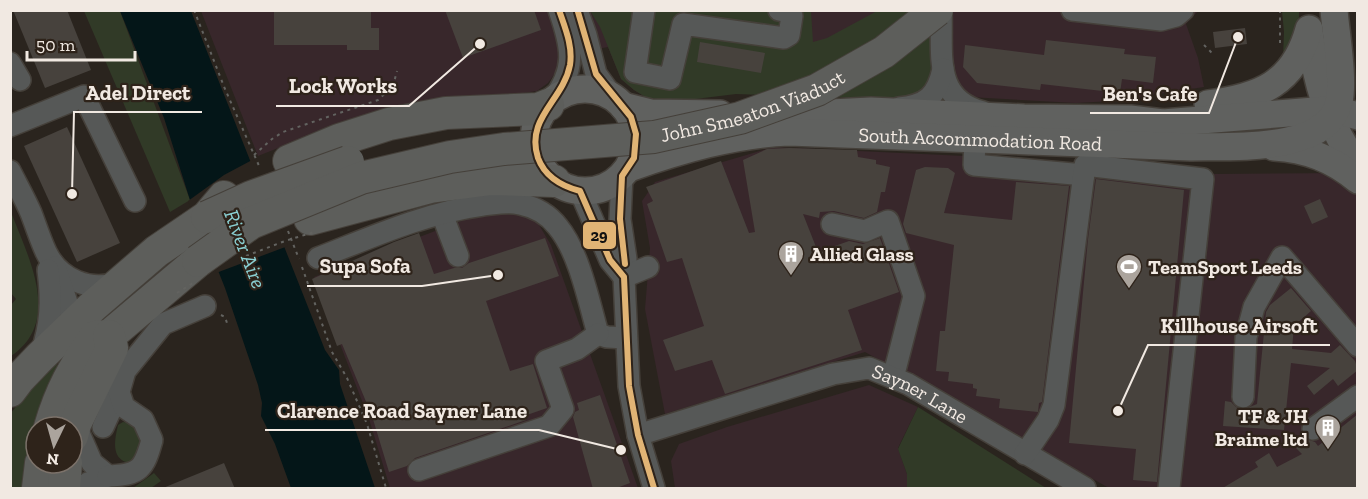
<svg xmlns="http://www.w3.org/2000/svg" width="1368" height="499" font-family="'Zilla Slab',serif">
<style>
.industrial{fill:#38272b}
.green{fill:#313a27}
.water{fill:#041618}
.pier{fill:#2a241e}
.building{fill:#47423d}
.lines{fill:none;stroke-linecap:round;stroke-linejoin:round}
.minor-casing{stroke:#45403a;stroke-width:24}
.major-casing{stroke:#45403a;stroke-width:30}
.highway-casing{stroke:#45403a;stroke-width:34}
.path{stroke:#636360;stroke-width:2;stroke-dasharray:3 4.5;stroke-linecap:butt}
.minor{stroke:#565857;stroke-width:21}
.major{stroke:#60615f;stroke-width:27}
.highway{stroke:#5d5e5b;stroke-width:32}
.highway-bridge-casing{stroke:#45403a;stroke-width:34;stroke-linecap:butt}
.path-bridge{stroke:#636360;stroke-width:2;stroke-dasharray:3 4.5;stroke-linecap:butt}
.highway-bridge{stroke:#5d5e5b;stroke-width:32}
.bus-1-casing{stroke:#2e231a;stroke-width:10}
.bus-1{stroke:#e1b475;stroke-width:6}
.labels{text-anchor:middle;stroke-width:4.5;stroke-linejoin:round;paint-order:stroke}
.street-label{font-size:20px;fill:#f1e9e2;stroke:#2e231a}
.poi-label{font-size:20px;font-weight:bold;fill:#f1e9e2;stroke:#2e231a;text-anchor:start}
.water-label{font-size:21px;font-style:italic;fill:#8ad0d3;stroke:#2e231a}
.leader{fill:none;stroke:#f1e9e2;stroke-width:2}
.callout-dot{fill:#f1e9e2;stroke:#2e231a;stroke-width:2}
.callout-label{font-size:21px;text-anchor:middle;font-weight:bold;fill:#f1e9e2;stroke:#2e231a;stroke-width:4.5;stroke-linejoin:round;paint-order:stroke}
.line-badge{stroke:#2e231a;stroke-width:2}
.pale-badge-label{font-size:16px;text-anchor:middle;font-weight:bold;fill:#111}
</style>
<rect width="100%" height="100%" fill="#2a241e"/>
<g class="industrial">
<polygon points="201,11 1198,11 1186,24 1198,58 1204,87 1112,101 1076,103 897,93 796,91 647,98 634,90 621,79 608,47 560,56 556,72 548,83 537,91 497,97 452,97 414,102 351,119 258,156"/>
<polygon points="773,147 1029,159 1215,174 1349,173 1358,182 1357,488 1109,488 865,352 665,414 645,309 650,248 642,201 655,182"/>
<polygon points="522,212 536,220 551,245 638,488 390,488 369,419 314,277 472,217"/>
<polygon points="869,385 918,407 898,448 907,474 907,488 675,488 671,461 679,444 727,427"/>
</g>
<g class="green">
<polygon points="84,11 120,11 190,200 170,212"/>
<polygon points="590,11 811,11 813,42 827,38 877,11 936,11 942,81 918,100 736,94 679,101 647,98 634,90 621,79 600,27"/>
<path d="M1282,11H1299C1300,29 1292,43 1283,58L1284,32Z"/>
<path d="M11,212C28,257 63,321 11,356V305L16,299L11,293Z"/>
<polygon points="54,361 60,368 36,427 27,488 11,488 10,414"/>
<polygon points="918,407 1046,488 907,488 907,474 898,449"/>
<path d="M123,422L137,423L144,451L129,463C110,459 115,438 118,425Z"/>
<polygon points="154,473 161,481 151,488 133,488"/>
</g>
<polygon class="water" points="120,11 191,11 325,350 339,370 340,384 375,488 291,488 275,444 261,416 262,403 258,385 225,288 190,200 164,118"/>
<polygon class="pier" points="254,159 288,246 216,273 188,201 224,175"/>
<g class="building">
<polygon points="13,10 67,10 91,70 45,88"/>
<polygon points="274,10 371,10 371,28 379,28 379,50 347,50 347,45 274,45"/>
<polygon points="445,10 534,10 541,30 463,58"/>
<polygon points="1245,28 1247,44 1215,48 1213,32"/>
<polygon points="1046,40 1125,49 1124,54 1156,57 1153,83 1122,79 1120,93 1041,84 1040,90 977,83 963,67 965,45 1044,55"/>
<polygon points="700,42 765,53 761,73 697,62"/>
<polygon points="67,127 120,243 77,262 24,146"/>
<polygon points="789,148 857,150 858,157 876,160 876,164 890,167 885,192 881,192 877,212 864,218 834,211 820,212 819,218 803,214 818,252 849,241 863,244 880,238 899,292 848,310 862,350 725,394 712,360 675,371 663,340 704,326 682,258 667,262 647,204 653,201 646,187 721,161 749,233 755,232 743,160 767,149"/>
<polygon points="925,167 948,168 955,173 944,213 1012,220 1016,182 1069,186 1042,402 1039,403 1038,412 999,408 1000,399 976,396 977,389 973,388 973,384 948,381 949,372 936,371 940,331 945,331 954,245 906,233 903,224 916,170"/>
<polygon points="1096,179 1184,190 1157,482 1133,480 1136,449 1069,443 1088,239"/>
<polygon points="1320,199 1328,217 1312,224 1304,206"/>
<polygon points="419,233 434,274 454,268 462,268 469,263 545,238 559,276 486,301 510,371 533,364 547,408 524,416 526,420 415,458 407,466 389,472 372,416 342,344 337,346 312,279 394,242"/>
<polygon points="1291,288 1311,311 1294,326 1292,349 1331,353 1340,345 1355,361 1358,370 1338,386 1333,379 1314,395 1307,386 1330,368 1291,363 1284,430 1223,426 1225,401 1231,402 1236,407 1242,410 1257,404 1266,312 1270,305"/>
<polygon points="600,395 630,483 614,489 593,489 573,417 575,412 579,410 577,403"/>
<polygon points="1358,414 1358,489 1221,489 1258,467 1255,462 1269,453 1277,467 1302,454 1296,448 1306,439 1315,442 1318,446"/>
<polygon points="224,463 235,489 163,489 163,488"/>
</g>
<g class="lines">
<defs>
<g id="minor">
<polyline points="577,10 586,35 596,74 612,96"/>
<polyline points="644,10 635,72 670,79 683,24 784,38 789,35 792,16 789,12 779,10"/>
<path d="M941,10C943,53 932,99 983,112"/>
<polyline points="1072,10 1161,20 1176,16 1183,10"/>
<polyline points="10,63 20,80"/>
<path d="M551,102C577,70 572,47 559,10"/>
<path d="M899,108C927,105 937,96 943,69"/>
<polyline points="10,126 84,96 135,201"/>
<polyline points="975,140 974,165 1084,175"/>
<path d="M10,171C17,185 25,199 31,213C36,226 40,239 46,252C59,279 90,293 119,282"/>
<polyline points="622,176 620,219 626,259 624,277 629,386 638,435 654,488"/>
<polyline points="580,191 610,260 624,277"/>
<polyline points="442,214 458,256"/>
<polyline points="832,224 865,231 888,221 914,296 893,378"/>
<path d="M318,258C372,237 425,213 483,205C494,204 509,201 520,204C535,207 549,215 558,227C579,252 589,302 598,334L607,337L626,338"/>
<polyline points="55,267 78,335"/>
<polyline points="624,277 648,267"/>
<path d="M41,354C51,325 52,300 48,270"/>
<polyline points="1243,397 1246,337 1254,307 1282,257 1358,346"/>
<polyline points="75,424 92,463 108,476 88,483 82,488"/>
<polyline points="103,427 119,392"/>
<polyline points="1313,429 1358,396"/>
<path id="s1" d="M638,435L833,374L869,368L908,384L1085,488"/>
<polyline points="1025,454 1048,420 1054,405 1085,165 1203,179 1169,488"/>
<polyline points="419,470 549,426 563,409 546,361 577,349 598,334"/>
<path d="M108,476C140,475 144,469 152,440L143,420L124,407L119,392L125,371L163,324L205,306"/>
</g>
<g id="major">
<path d="M1309,31C1316,78 1328,128 1358,166"/>
<circle cx="585" cy="140" r="51"/>
<path d="M1208,104C1260,97 1294,84 1309,29"/>
<polyline points="623,106 651,113 720,114"/>
<polyline points="791,115 871,111 1024,118 1130,119 1163,123 1327,110 1336,110 1358,116"/>
<path d="M1274,147C1307,149 1333,159 1358,180"/>
<path id="s2" d="M629,168C680,150 734,134 789,132L1191,147C1232,146 1327,153 1339,102C1344,79 1336,35 1334,10"/>
</g>
<g id="highway">
<polyline points="289,161 339,140 389,124 446,113 538,109 548,105"/>
<polyline points="310,219 430,187 491,179 554,181"/>
<polyline points="109,336 198,261"/>
<polyline points="10,391 19,379 40,357 92,307 157,251 207,217 224,197"/>
<path d="M50,427C61,390 73,369 95,337L109,336"/>
<polyline points="72,436 75,424 112,348 109,336"/>
<polyline points="38,488 41,463"/>
<polyline points="64,488 66,463"/>
</g>
</defs>
<use href="#minor" class="minor-casing"/>
<use href="#major" class="major-casing"/>
<use href="#highway" class="highway-casing"/>
<g class="path">
<polyline points="194,10 225,89 260,168"/>
<polyline points="1280,10 1280,45"/>
<polyline points="1204,45 1214,55"/>
<polyline points="254,155 272,139 283,132 378,100 393,86 397,71"/>
<polyline points="288,231 299,259"/>
<polyline points="302,267 332,352 347,378 367,424 386,488"/>
<polyline points="221,315 225,317 227,323"/>
</g>
<use href="#minor" class="minor"/>
<use href="#major" class="major"/>
<use href="#highway" class="highway"/>
<defs>
<g id="highway-bridge">
<polyline points="207,217 251,197 348,162"/>
<path id="s3" d="M198,261L251,223L361,178L450,157L504,149L654,137L740,118L817,90L884,52L937,10"/>
</g>
</defs>
<use href="#highway-bridge" class="highway-bridge-casing"/>
<g class="path-bridge">
<polyline points="246,256 285,241 314,232"/>
<polyline points="177,293 193,283"/>
</g>
<use href="#highway-bridge" class="highway-bridge"/>
<defs>
<g id="bus-1">
<path d="M559,10C565,28 573,46 570,65C563,101 525,118 538,158C545,177 561,186 580,191L610,260L624,277L629,386L638,435L654,488"/>
<polyline points="578,12 596,74 631,117 636,134 634,158 622,176 620,219 625,264"/>
</g>
</defs>
<use href="#bus-1" class="bus-1-casing"/>
<use href="#bus-1" class="bus-1"/>
</g>
<defs>
<symbol id="building-pin" viewBox="-11 -11 22 30"><path d="M0 17L-7.5 6A9.5 9.5 0 1 1 7.5 6Z" fill="#aba49d" stroke="#2e231a"/><path d="M-4-6H4V6H1V3H-1V6H-4ZM-2.5-4.3h1.7v1.8h-1.7ZM.8-4.3h1.7v1.8H.8ZM-2.5-1h1.7V.8h-1.7ZM.8-1h1.7V.8H.8Z" fill="#fff"/></symbol>
<symbol id="stadium-pin" viewBox="-11 -11 22 30"><path d="M0 17L-7.5 6A9.5 9.5 0 1 1 7.5 6Z" fill="#aba49d" stroke="#2e231a"/><path d="M0-5a6.5 5 0 1 0 0 10a6.5 5 0 1 0 0-10ZM-3.5-1.8h7v3.6h-7Z" fill="#fff"/></symbol>
</defs>
<g fill-rule="evenodd">
<use href="#building-pin" x="776" y="239" width="30" height="40"/>
<use href="#stadium-pin" x="1114" y="252" width="30" height="40"/>
<use href="#building-pin" x="1313" y="413" width="30" height="40"/>
</g>
<g class="labels">
<g class="street-label">
<text dy="7" stroke="none"><textPath href="#s3" startOffset="584">John Smeaton Viaduct</textPath></text>
<text dy="7" stroke="none"><textPath href="#s2" startOffset="356">South Accommodation Road</textPath></text>
<text dy="7" stroke="none"><textPath href="#s1" startOffset="298">Sayner Lane</textPath></text>
</g>
<g class="poi-label">
<text x="810" y="261">Allied Glass</text>
<text x="1148" y="274">TeamSport Leeds</text>
<text x="1308" y="423" text-anchor="end">TF &amp; JH<tspan x="1308" dy="23">Braime ltd</tspan></text>
</g>
<g class="water-label">
<text transform="translate(245 249) rotate(69)" y="7">River Aire</text>
</g>
</g>
<path class="leader" d="M480 44L409 106H276M72 194L74 112H202M1238 37L1209 113H1090M498 275L422 286H307M1118 411L1148 345H1330M621 450L539 430H265"/>
<g class="callout-dot">
<circle cx="480" cy="44" r="6"/>
<circle cx="72" cy="194" r="6"/>
<circle cx="1238" cy="37" r="6"/>
<circle cx="498" cy="275" r="6"/>
<circle cx="1118" cy="411" r="6"/>
<circle cx="621" cy="450" r="6"/>
</g>
<g class="callout-label">
<text x="343" y="93">Lock Works</text>
<text x="138" y="100">Adel Direct</text>
<text x="1150" y="101">Ben's Cafe</text>
<text x="365" y="273">Supa Sofa</text>
<text x="1239" y="333">Killhouse Airsoft</text>
<text x="402" y="418">Clarence Road Sayner Lane</text>
</g>
<rect class="line-badge" x="582" y="221" width="35" height="29" rx="6" fill="#e1b475"/>
<g class="pale-badge-label">
<text x="599" y="241">29</text>
</g>
<rect width="1368" height="499" fill="none" stroke="#f1e9e2" stroke-width="24"/>
<g transform="translate(54 445) rotate(185)"><circle r="28" fill="#2e231a" stroke="#7c726a" stroke-width="1.5"/>
<path d="M0-4.5L10 22L0 15L-10 22Z" fill="#aba49d"/>
<text y="-9" font-size="16" font-weight="bold" text-anchor="middle" fill="#f1e9e2">N</text>
</g>
<path d="M27 51v9h108v-9" fill="none" stroke="#f1e9e2" stroke-width="3"/>
<text x="36" y="51" font-size="18" fill="#f1e9e2" stroke="#2e231a" stroke-width="4.5" paint-order="stroke">50 m</text>
</svg>
